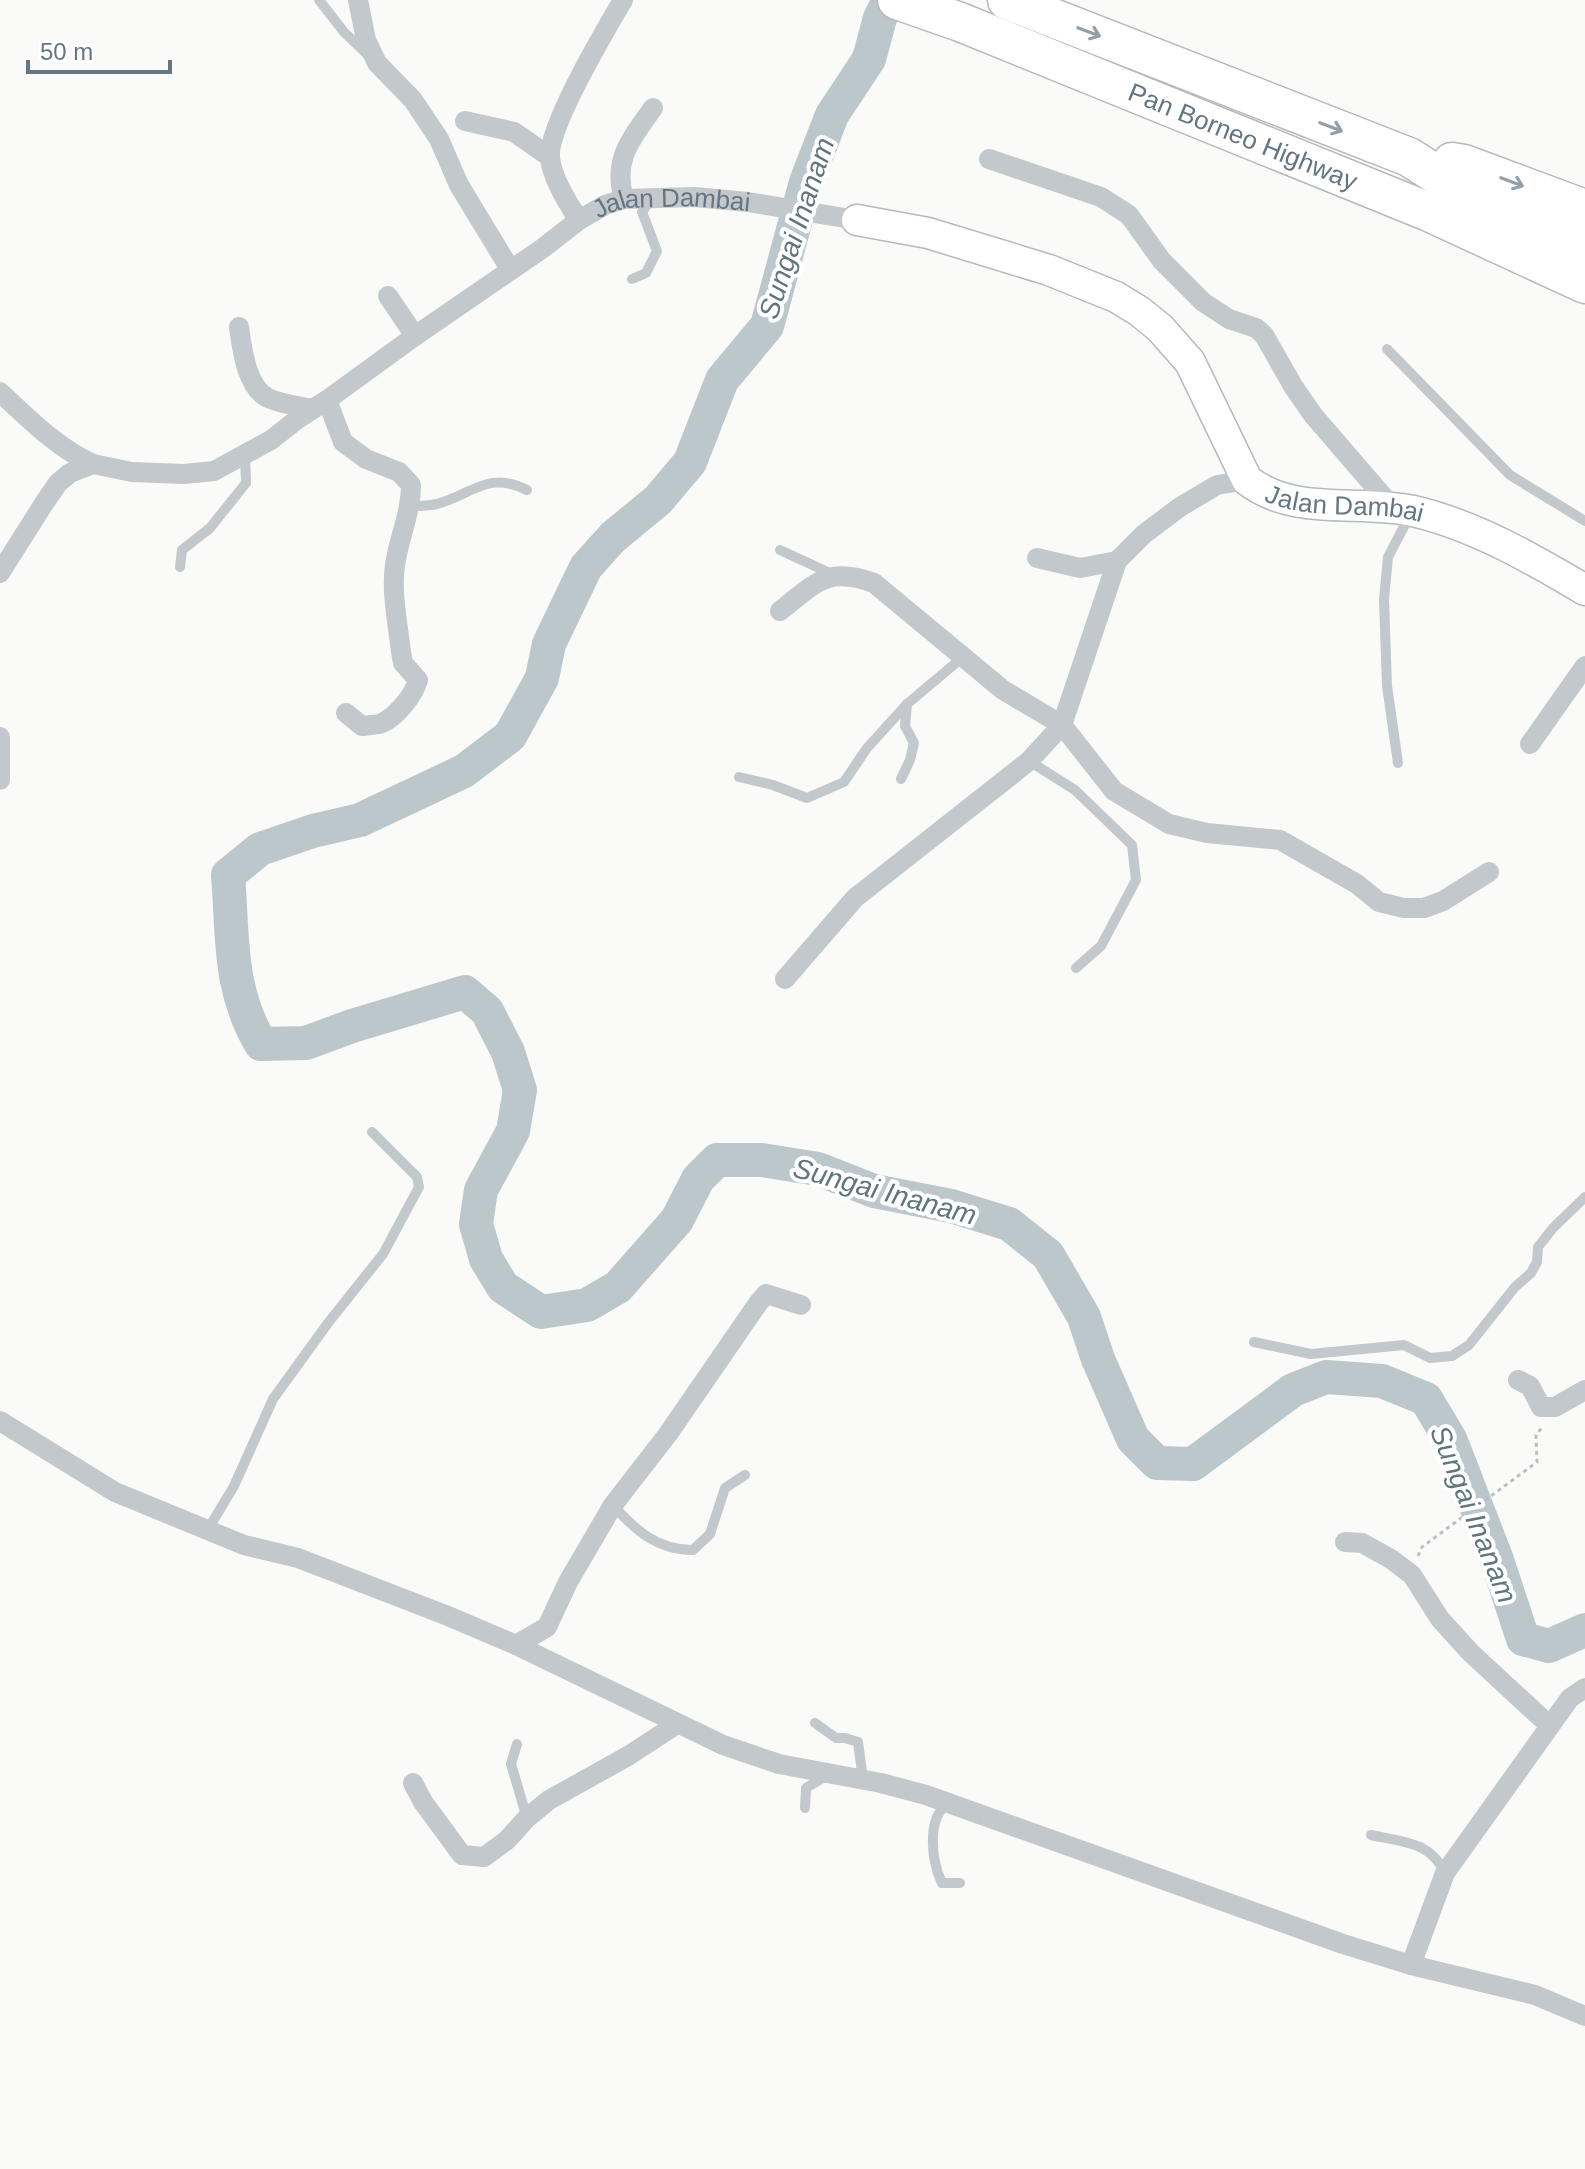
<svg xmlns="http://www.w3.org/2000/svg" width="1585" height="2169" font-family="Arial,sans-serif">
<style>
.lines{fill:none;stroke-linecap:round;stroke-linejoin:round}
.river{stroke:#bbc7cb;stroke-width:34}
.secondary-casing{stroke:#b3babf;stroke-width:33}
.highway-casing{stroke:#b4b9bd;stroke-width:41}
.path{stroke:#bbbfc2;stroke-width:3;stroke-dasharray:4 4;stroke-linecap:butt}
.lane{stroke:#c3c8cc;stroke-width:10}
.street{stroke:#c3c8cc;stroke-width:20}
.secondary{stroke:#fff;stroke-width:30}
.highway{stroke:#fff;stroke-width:38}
.oneway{stroke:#939fa8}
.labels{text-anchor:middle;stroke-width:8;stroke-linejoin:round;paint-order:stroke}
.street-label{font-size:26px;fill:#657683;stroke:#fff}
.water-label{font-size:28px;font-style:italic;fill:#60757c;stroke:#fff}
</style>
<rect width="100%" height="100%" fill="#fafaf8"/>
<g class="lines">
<path class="river" d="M889,0L880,18L869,59L832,115L806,182L767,326L722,380L690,462L658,500L613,537L586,567L549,644L542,678L510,736L464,771L360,820L313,831L260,849L228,875C233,936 228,989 261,1044L306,1043L352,1026L465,992L487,1011L508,1052L520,1090L513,1131L481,1190L476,1224L486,1259L503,1287L541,1312L587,1305L618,1287L677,1220L698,1179L717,1160H762L818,1169L874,1191L951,1206L1009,1224L1048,1255L1084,1317L1098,1359L1133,1439L1157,1463L1193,1464L1293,1390L1326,1377L1382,1381L1426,1399L1450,1439L1461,1467L1497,1560L1523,1639L1549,1646L1585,1630"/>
<defs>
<g id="secondary">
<path id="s2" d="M857,220L928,233L1049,270L1116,297L1139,311L1160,328L1190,362L1247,480C1294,517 1357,499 1413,511C1474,525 1531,558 1585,590"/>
</g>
<g id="highway">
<path id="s3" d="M897,0L960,22L1429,212L1585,284"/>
<polyline points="1007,0 1409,157 1445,180 1585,248"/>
<polyline points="1452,162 1464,164 1585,209"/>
</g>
</defs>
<use href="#secondary" class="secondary-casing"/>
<use href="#highway" class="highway-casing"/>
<polyline class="path" points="1418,1556 1422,1547 1537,1462 1536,1435 1543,1426"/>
<g class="lane">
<polyline points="319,0 344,32 370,57"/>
<polyline points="632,279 646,273 657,251 642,212 651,199"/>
<polyline points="1387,349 1510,475 1585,521"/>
<path d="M411,506C419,506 428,506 437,504C472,495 487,470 527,490"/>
<polyline points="780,550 832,574"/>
<polyline points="180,567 182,550 210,528 246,483 245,455"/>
<polyline points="1029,761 1075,790 1132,845 1136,880 1101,946 1076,968"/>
<polyline points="1398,763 1387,686 1384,599 1388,557 1411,513"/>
<polyline points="739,777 773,785 807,798 844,782 867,748 907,704 963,657"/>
<polyline points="901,779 910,760 914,743 905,726 907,704"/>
<polyline points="1254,1342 1311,1354 1404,1345 1430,1358 1452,1356 1469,1345 1515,1287 1531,1273 1537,1262 1538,1247 1553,1228 1585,1197"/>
<path d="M613,1505C635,1530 657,1550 693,1550L710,1534L725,1488L745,1475"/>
<polyline points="207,1531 234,1486 273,1399 328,1323 383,1254 419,1187 417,1177 372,1132"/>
<polyline points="815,1723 836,1738 845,1738 858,1742 863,1780"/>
<polyline points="517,1744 511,1764 527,1818"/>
<path d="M947,1804C926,1820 932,1862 942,1883H960"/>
<polyline points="805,1808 806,1788 828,1775"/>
<path d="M1371,1835C1402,1842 1430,1841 1445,1873"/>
</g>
<g class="street">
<polyline points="358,0 366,40 377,63 413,100 439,139 459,185 510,269"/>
<polyline points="465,121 514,132 550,157"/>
<polyline points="989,159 1101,197 1129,215 1162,261 1203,302 1229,319 1256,328 1264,335 1293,386 1313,415 1394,509"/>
<path d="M624,199C612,159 632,138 653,108"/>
<path d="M579,220C568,204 552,177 550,158C547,128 606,29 623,0"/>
<polyline points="388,296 415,336"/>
<path d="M239,327C242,348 246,387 268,398C281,404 298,406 312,409"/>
<path d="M0,392C27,417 58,449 93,464"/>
<path d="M327,400L343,442L366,459L399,472L411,485C411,513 399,537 395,565C391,592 398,625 401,652L403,663L418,680C414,695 397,716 382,723C377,725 369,725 362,726L346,713"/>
<polyline points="1037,558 1080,568 1117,561"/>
<path id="s1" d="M0,573L43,505L58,483L70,473L93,464L132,472L184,474L214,471L271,440L299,418L327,400L415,336L543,248L579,220L605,205L624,199L695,197L748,202L857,220"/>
<path d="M780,611C816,583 827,566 874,583L1003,690L1062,725L1114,791L1169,824L1207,833L1280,840L1357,884L1379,902L1404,908H1424L1443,901L1489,872"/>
<polyline points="0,737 0,780"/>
<polyline points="1530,744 1585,666"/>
<polyline points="785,979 855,898 1029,761 1062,725 1117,561 1144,534 1180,507 1217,485 1247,480"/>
<polyline points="1518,1380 1530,1386 1541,1407 1555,1407 1585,1390"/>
<polyline points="0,1421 115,1492 244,1545 298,1558 448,1616 516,1645 723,1745 779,1764 881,1783 926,1795 1343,1944 1411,1965 1535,1995 1585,2016"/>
<polyline points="1345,1542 1362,1543 1391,1559 1412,1575 1440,1619 1471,1653 1550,1726"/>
<polyline points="516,1645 547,1627 568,1582 613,1505 668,1434 759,1302 766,1294 801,1305"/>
<polyline points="413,1783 423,1802 462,1855 484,1857 507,1840 527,1818 549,1800 628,1756 677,1724"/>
<polyline points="1411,1965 1445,1873 1570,1698 1585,1688"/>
</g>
<use href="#secondary" class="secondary"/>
<use href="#highway" class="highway"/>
</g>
<defs><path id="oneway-shaft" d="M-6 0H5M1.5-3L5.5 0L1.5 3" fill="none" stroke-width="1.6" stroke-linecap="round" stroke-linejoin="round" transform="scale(2)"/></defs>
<g class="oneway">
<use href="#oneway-shaft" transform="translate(1089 32) rotate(21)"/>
<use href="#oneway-shaft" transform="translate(1331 127) rotate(21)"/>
<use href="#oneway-shaft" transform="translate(1512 182) rotate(21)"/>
</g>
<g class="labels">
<g class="street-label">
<text dy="9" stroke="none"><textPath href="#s3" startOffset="372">Pan Borneo Highway</textPath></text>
<text dy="9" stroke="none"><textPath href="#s1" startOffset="810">Jalan Dambai</textPath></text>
<text dy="9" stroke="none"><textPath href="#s2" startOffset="604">Jalan Dambai</textPath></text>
</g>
<g class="water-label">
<text transform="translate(796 228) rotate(-72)" y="10">Sungai Inanam</text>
<text transform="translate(885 1191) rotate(15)" y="10">Sungai Inanam</text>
<text transform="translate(1474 1514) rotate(68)" y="10">Sungai Inanam</text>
</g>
</g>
<path d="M28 60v12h142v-12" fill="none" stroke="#657683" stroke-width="4"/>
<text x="40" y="60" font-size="24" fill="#657683" stroke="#ffffff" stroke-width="6" paint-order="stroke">50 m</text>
</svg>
